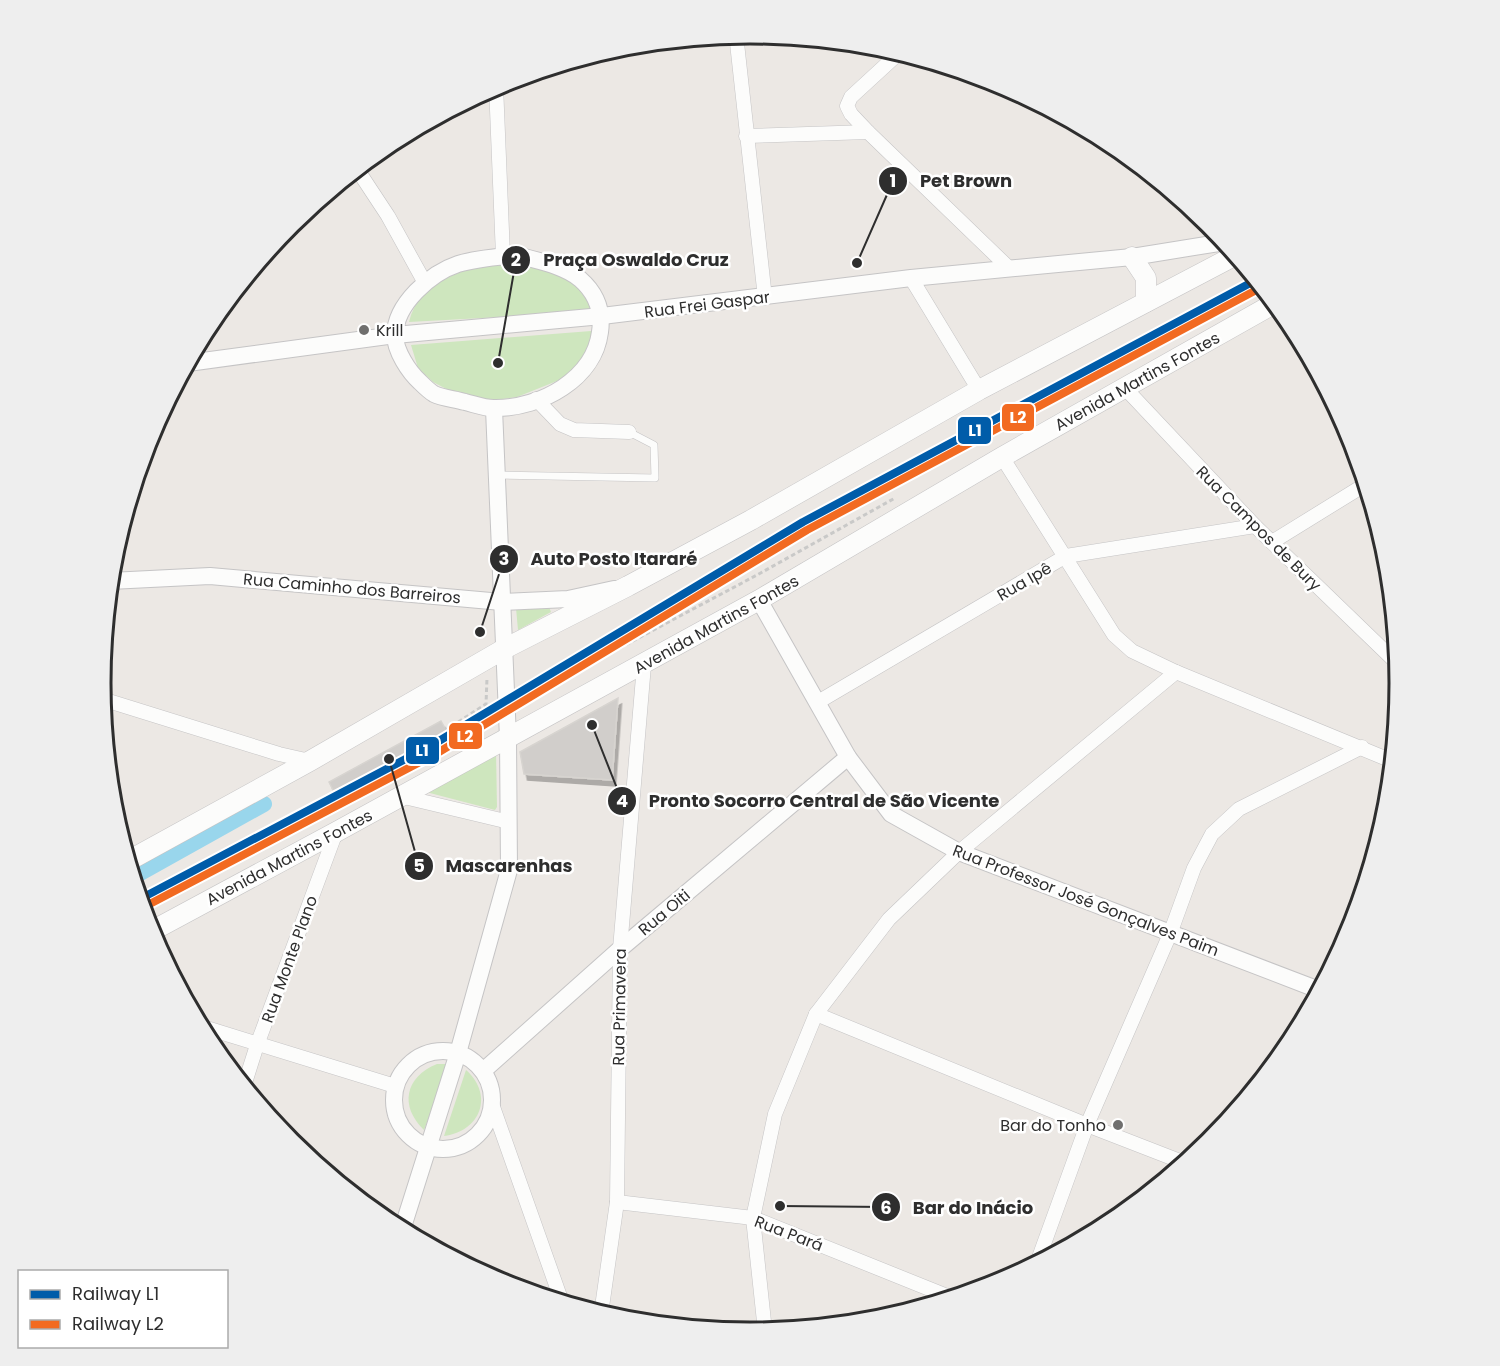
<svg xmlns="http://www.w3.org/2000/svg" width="1500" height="1366" font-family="Poppins,sans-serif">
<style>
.green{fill:#cee6be}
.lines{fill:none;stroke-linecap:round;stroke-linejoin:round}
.stream{stroke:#99d6ec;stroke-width:4.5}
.canal{stroke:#99d6ec;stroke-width:16}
.building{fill:#d1cecb;stroke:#d7d4d0;stroke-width:1.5;filter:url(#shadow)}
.service-casing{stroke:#c5c4c5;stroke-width:8}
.minor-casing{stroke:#c5c4c5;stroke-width:15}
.tertiary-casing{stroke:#c5c4c5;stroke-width:18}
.secondary-casing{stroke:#c5c4c5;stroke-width:21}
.path{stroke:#c9c9c8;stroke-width:3;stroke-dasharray:4.5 3;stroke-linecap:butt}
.service{stroke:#fcfcfb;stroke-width:7}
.minor{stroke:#fcfcfb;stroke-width:14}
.tertiary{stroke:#fcfcfb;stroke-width:16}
.secondary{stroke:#fcfcfb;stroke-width:20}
.rail-1-casing{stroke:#fff;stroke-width:12}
.rail-2-casing{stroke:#fff;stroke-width:12}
.rail-1{stroke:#005ca9;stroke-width:8}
.rail-2{stroke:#f26a21;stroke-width:8}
.poi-dot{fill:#706f6e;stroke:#fff;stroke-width:2}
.labels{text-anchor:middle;stroke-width:5;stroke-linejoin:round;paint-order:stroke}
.street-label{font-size:16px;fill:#2e2e2e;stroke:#fff}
.poi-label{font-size:16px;fill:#2e2e2e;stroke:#fff;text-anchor:start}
.rim{fill:none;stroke:#2e2e2e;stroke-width:3}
.leader{fill:none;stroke:#2e2e2e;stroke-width:2}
.callout-dot{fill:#2e2e2e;stroke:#fff;stroke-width:2}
.mark-label{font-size:18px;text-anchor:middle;font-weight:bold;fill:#fff}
.callout-label{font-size:18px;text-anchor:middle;font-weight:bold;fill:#2e2e2e;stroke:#fff;stroke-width:5;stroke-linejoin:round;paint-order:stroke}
.line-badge{stroke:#fff;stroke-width:2}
.badge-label{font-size:16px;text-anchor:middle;font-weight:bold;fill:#fff}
</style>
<defs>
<filter id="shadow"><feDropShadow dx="3.5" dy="6" stdDeviation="0" flood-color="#0004"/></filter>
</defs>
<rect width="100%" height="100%" fill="#ece8e4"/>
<g class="green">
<path d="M506,262C527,267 568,273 583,290C588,295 591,305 594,312L409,322C419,280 467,267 506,262Z"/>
<polygon points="591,331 593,339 585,357 567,377 517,397 487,401 456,394 433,382 418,368 411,345"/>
<polygon points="549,607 551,612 518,630 516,608"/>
<polygon points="496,750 497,807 495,810 426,792"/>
<path d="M437,1064H449L424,1130C399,1106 405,1077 437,1064Z"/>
<path d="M466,1070C494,1095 481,1131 444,1136Z"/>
</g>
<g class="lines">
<polyline class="stream" points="143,910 352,798"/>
<polyline class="canal" points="133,877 264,804"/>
</g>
<g class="building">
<polygon points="618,698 612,780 524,774 520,752"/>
<polygon points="441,721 449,735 336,796 329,782"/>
</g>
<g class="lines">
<defs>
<polyline id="service" points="498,475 655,478 654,445 629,432"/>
<g id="minor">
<polyline points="736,34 765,298"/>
<polyline points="900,52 851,97 847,106 851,114 868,132 1010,269"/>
<polyline points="496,85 503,256"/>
<polyline points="746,136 868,132"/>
<polyline points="357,169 388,216 425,283"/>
<polyline points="911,278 979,390"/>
<polyline points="1124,387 1255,526 1398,664"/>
<polyline points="536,399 560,424 574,430 629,432"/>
<polyline points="1002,457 1114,635 1132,651 1176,672 1392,761"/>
<polyline points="1272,542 1366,484"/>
<polyline points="102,699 279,754 310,761"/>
<polyline points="818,702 1066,556 1255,526"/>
<polyline points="400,796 509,822"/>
<polyline points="816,1014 1087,1125 1185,1163"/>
<polyline points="200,1026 395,1086"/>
<polyline points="244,1086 257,1045 336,832"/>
<polyline points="492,1104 562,1302"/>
<polyline points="617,1202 753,1218 952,1298"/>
<polyline points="1037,1263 1087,1125 1170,934 1194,868 1212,834 1239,809 1362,747"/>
<polyline points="601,1314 617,1202 620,949 644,665"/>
<polyline points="765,1331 753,1218 775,1114 816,1014 889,919 959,852 1176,672"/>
</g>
<g id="tertiary">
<path d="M517,255C537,261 563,265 580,279C596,293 603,311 600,332C594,379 541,408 496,408C486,409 474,404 465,402C455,399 442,398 434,394C429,391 424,386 420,382C409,372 395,351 395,335C395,304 431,273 458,264C477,258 497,257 517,255Z"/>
<polyline points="188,363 395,335 602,316 911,278 1132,257 1225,242"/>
<polyline points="110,581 210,576 502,602 568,599 614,589"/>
<polyline points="759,600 848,757 891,814 959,852 1319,990"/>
<circle cx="443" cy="1100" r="49"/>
<polyline points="483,1071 620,949 848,757"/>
<polyline points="402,1230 458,1053 509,870 508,738 494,409"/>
</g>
<g id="secondary">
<polyline points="1132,257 1146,278 1146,302"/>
<polyline points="128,861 310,761 504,649 628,586 751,520 979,390 1236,255"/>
<polyline points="150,932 336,832 759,600 1002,457 1275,303"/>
</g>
</defs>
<use href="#service" class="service-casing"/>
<use href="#minor" class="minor-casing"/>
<use href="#tertiary" class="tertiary-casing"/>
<use href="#secondary" class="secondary-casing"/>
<g class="path">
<polyline points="520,701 757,575 895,498"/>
<polyline points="452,726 486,704 487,678"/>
<polyline points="460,742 480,731"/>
<polyline points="375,787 460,742 452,726 445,729"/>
<polyline points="142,907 491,717"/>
</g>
<use href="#service" class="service"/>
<use href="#minor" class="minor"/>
<use href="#tertiary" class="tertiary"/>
<use href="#secondary" class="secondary"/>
<defs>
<polyline id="rail-1" points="140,899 434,744 803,522 1256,280"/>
<polyline id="rail-2" points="144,907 439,752 807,530 1260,288"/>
</defs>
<use href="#rail-1" class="rail-1-casing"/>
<use href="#rail-2" class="rail-2-casing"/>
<use href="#rail-1" class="rail-1"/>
<use href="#rail-2" class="rail-2"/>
</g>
<g class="poi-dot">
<circle cx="364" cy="330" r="6"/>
<circle cx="1118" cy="1125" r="6"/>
</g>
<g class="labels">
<g class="street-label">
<text transform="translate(707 304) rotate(-7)" y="6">Rua Frei Gaspar</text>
<text transform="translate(1137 381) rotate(-29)" y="6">Avenida Martins Fontes</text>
<text transform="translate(1259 528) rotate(45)" y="6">Rua Campos de Bury</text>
<text transform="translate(1024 581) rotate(-30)" y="6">Rua Ipê</text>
<text transform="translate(352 588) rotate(5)" y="6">Rua Caminho dos Barreiros</text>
<text transform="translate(716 624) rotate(-29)" y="6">Avenida Martins Fontes</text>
<text transform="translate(289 857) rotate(-28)" y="6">Avenida Martins Fontes</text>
<text transform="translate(1086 900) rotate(21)" y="6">Rua Professor José Gonçalves Paim</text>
<text transform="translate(664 912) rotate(-40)" y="6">Rua Oiti</text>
<text transform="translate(289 959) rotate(-70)" y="6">Rua Monte Plano</text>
<text transform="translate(619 1007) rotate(-89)" y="6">Rua Primavera</text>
<text transform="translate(789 1233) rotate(21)" y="6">Rua Pará</text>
</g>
<g class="poi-label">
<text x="376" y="336">Krill</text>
<text x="1106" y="1131" text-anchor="end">Bar do Tonho</text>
</g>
</g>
<path d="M0 0H1500V1366H0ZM111 683a639 639 0 1 1 1278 0a639 639 0 1 1-1278 0Z" fill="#eee" fill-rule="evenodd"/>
<path class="rim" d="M111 683a639 639 0 1 1 1278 0a639 639 0 1 1-1278 0Z"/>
<path class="leader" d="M857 263L893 181M498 363L516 260M480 632L504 559M592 725L622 801M389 759L419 866M780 1206L886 1207"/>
<g class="callout-dot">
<circle cx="857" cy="263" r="6"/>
<circle cx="498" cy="363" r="6"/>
<circle cx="480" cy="632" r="6"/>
<circle cx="592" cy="725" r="6"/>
<circle cx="389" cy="759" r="6"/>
<circle cx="780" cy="1206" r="6"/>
<circle cx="893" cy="181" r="15"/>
<circle cx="516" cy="260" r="15"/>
<circle cx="504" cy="559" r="15"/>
<circle cx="622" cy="801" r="15"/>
<circle cx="419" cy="866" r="15"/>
<circle cx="886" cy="1207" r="15"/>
</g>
<g class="mark-label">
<text x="893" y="187">1</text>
<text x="516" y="266">2</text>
<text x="504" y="565">3</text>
<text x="622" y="807">4</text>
<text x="419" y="872">5</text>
<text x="886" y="1214">6</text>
</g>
<g class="callout-label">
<text x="966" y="187">Pet Brown</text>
<text x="636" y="266">Praça Oswaldo Cruz</text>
<text x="614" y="565">Auto Posto Itararé</text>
<text x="824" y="807">Pronto Socorro Central de São Vicente</text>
<text x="509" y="872">Mascarenhas</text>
<text x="973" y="1214">Bar do Inácio</text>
</g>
<g class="line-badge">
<rect x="1001" y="403" width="34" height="29" rx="6" fill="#f26a21"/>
<rect x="957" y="416" width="35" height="29" rx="6" fill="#005ca9"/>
<rect x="448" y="722" width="35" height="28" rx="6" fill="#f26a21"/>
<rect x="405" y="736" width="35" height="29" rx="6" fill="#005ca9"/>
</g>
<g class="badge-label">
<text x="1018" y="423">L2</text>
<text x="975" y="436">L1</text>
<text x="465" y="742">L2</text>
<text x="422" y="756">L1</text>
</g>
<rect x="18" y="1270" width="210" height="78" fill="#ffffff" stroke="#ababab" stroke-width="1.5"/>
<rect x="30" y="1290" width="30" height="9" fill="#005ca9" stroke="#ababab" stroke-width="1.5"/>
<text x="72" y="1300" font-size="18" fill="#2e2e2e">Railway L1</text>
<rect x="30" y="1320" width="30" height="9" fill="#f26a21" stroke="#ababab" stroke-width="1.5"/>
<text x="72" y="1330" font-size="18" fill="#2e2e2e">Railway L2</text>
</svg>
